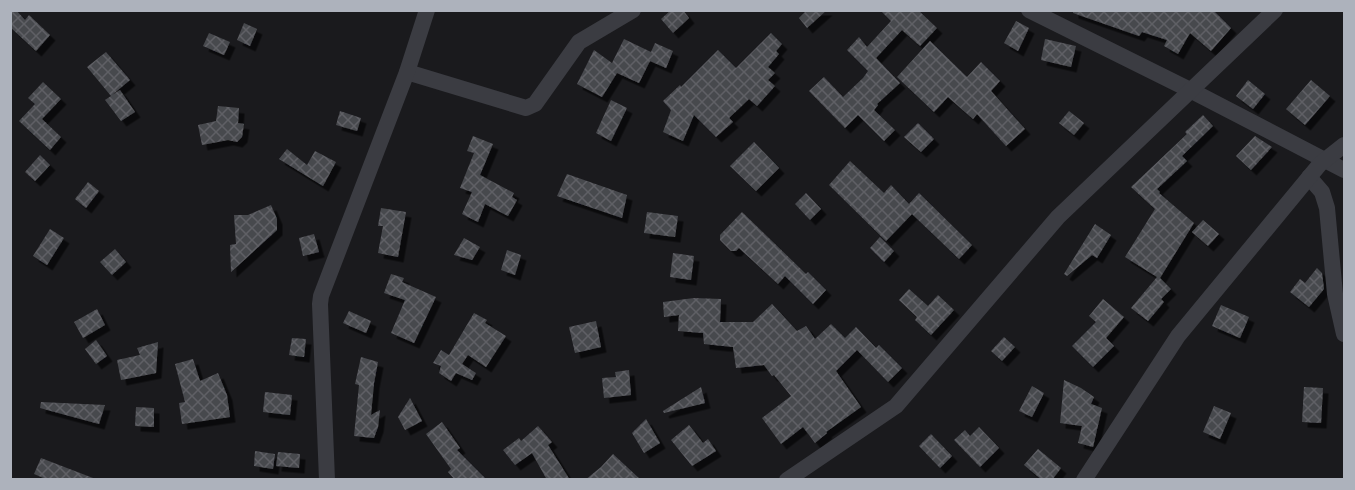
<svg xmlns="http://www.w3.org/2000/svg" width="1355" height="490" font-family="Quicksand,sans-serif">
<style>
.building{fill:url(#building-cross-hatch);filter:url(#shadow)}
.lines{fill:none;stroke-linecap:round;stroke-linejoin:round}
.minor{stroke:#3b3c42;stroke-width:16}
</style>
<defs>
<pattern id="building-cross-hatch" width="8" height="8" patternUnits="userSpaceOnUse" patternTransform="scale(1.5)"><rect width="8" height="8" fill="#47484d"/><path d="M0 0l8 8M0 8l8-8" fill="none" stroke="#5f6065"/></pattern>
<filter id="shadow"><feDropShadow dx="5.5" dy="5.5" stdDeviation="0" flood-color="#0009"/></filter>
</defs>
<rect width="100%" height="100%" fill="#1a1a1d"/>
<g class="building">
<polygon points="10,10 16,10 25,20 29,15 50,35 36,51 10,27"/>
<polygon points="671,10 683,10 689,18 673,33 661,19"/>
<polygon points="807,10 827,10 807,28 799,18"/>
<polygon points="880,10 918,10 937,28 920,46 902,30 876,58 900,83 877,104 878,105 874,110 895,130 884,141 858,115 845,128 809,91 824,77 843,97 863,78 868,71 847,50 859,37 867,47 891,21"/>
<polygon points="1073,10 1213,10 1231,28 1211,51 1190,33 1178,54 1164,46 1167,40 1142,32 1139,36 1073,13"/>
<polygon points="1016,21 1029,28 1018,51 1004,43"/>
<polygon points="244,23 257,29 250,46 237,40"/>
<polygon points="209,33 230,42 224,55 203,46"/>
<polygon points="771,33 782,44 776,51 779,54 768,67 775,73 768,80 775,86 757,106 749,99 729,118 733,122 716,137 694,115 683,141 663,132 671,110 663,101 680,85 681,87 718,50 736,68"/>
<polygon points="624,39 651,52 655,43 673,51 666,68 650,61 639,83 617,73 602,97 577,84 594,50 612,63"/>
<polygon points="1045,39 1076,46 1071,67 1041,60"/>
<polygon points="930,41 967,77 981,62 1000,81 991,91 1025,129 1006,146 977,114 973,119 948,97 934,112 897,77"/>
<polygon points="106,52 130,80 112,95 120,90 135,112 121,121 105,100 111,96 87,67"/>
<polygon points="1248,80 1265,94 1253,109 1236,96"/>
<polygon points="1311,80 1330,96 1305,125 1286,109"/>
<polygon points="43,82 61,99 42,119 61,137 50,150 19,121 35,104 28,98"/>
<polygon points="611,100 627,108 611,141 596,133"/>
<polygon points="218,106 239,108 238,123 244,124 242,137 237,142 228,140 202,145 198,125 216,121"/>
<polygon points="340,111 361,118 357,131 336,125"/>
<polygon points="1069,111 1084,123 1074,135 1059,123"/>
<polygon points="1203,115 1213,126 1182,156 1187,161 1157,189 1160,192 1159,193 1194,223 1160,278 1171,289 1161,299 1164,302 1148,321 1131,308 1157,277 1125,257 1155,209 1131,187 1187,134 1185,132"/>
<polygon points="918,123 934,139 921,152 904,137"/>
<polygon points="473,136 493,144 480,175 514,193 512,197 517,200 508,216 485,204 478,222 462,214 472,192 460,188 474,153 467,151"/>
<polygon points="1255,136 1272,147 1251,170 1236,156"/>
<polygon points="754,142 779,168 756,191 730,166"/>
<polygon points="287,149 307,165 315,151 336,162 323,186 279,159"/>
<polygon points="40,155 50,165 35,181 25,172"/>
<polygon points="850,161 884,193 891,185 909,204 919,193 972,245 959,259 912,214 886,241 829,185"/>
<polygon points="567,174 627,195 622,218 557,196"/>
<polygon points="88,182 99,191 86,208 75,199"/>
<polygon points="806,193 821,209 810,220 795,204"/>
<polygon points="271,205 277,219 277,230 231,272 230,245 236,244 234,215 248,215"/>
<polygon points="381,208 406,212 398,257 378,253 383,226 378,226"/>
<polygon points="647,212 678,216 675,237 644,233"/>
<polygon points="742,212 806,274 808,272 826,290 813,304 785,276 778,284 739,248 736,251 731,251 720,240 720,235"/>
<polygon points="1203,220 1219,234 1208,246 1192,232"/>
<polygon points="1095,224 1111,235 1097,258 1092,255 1067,276 1064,274"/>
<polygon points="50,229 64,238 47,265 33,256"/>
<polygon points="314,234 319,252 303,256 299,238"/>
<polygon points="880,237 894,251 884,262 870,248"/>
<polygon points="464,238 480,247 472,260 454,255"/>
<polygon points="115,249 126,262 112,275 100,262"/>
<polygon points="507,250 521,255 515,275 501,270"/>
<polygon points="673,253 694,256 691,280 670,277"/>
<polygon points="1317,268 1322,273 1324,289 1309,307 1290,292 1300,279 1305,283"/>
<polygon points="391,274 404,278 402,282 436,297 414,343 391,333 405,300 384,293"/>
<polygon points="909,289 928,306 938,295 954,310 931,335 915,320 917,317 899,300"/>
<polygon points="694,298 721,299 720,322 753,322 772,304 797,331 806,326 815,339 831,324 845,338 856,327 876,348 879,345 902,368 888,382 857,350 836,371 861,407 826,432 827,433 815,443 803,427 781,444 762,418 791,396 774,375 772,376 764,365 736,368 733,347 704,344 703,333 678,331 679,315 664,317 663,302"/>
<polygon points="1103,299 1124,317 1106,338 1114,346 1093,367 1072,346 1096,322 1089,316"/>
<polygon points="1221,305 1249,317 1240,338 1212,326"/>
<polygon points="97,309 105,325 83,338 74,322"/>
<polygon points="349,311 371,321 366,333 343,323"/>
<polygon points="474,313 487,320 485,323 506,336 486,367 468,355 462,364 476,373 472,380 456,373 451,381 439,373 441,366 433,363 441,350 449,355"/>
<polygon points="596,321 601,347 575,353 569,327"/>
<polygon points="1004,337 1015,347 1002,361 991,351"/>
<polygon points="292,338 306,339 304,357 289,355"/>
<polygon points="96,340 107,356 96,364 85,349"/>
<polygon points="158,342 156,373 121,380 117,360 140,355 137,348"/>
<polygon points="361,357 378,362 374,383 371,415 380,410 378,427 374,438 354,436 359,385 355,384"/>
<polygon points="193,359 200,381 218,373 227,395 230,417 182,424 179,403 185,402 175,364"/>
<polygon points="629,370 631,395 604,398 602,378 616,377 615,372"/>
<polygon points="1064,380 1081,388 1094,397 1091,404 1102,408 1093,447 1078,443 1082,426 1060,423"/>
<polygon points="1032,386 1044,393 1032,417 1019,411"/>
<polygon points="701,387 705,403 664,413 663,411"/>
<polygon points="1304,387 1323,388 1321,423 1302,422"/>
<polygon points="265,392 292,395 290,415 263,412"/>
<polygon points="410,398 422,421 405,430 398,417"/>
<polygon points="41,402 105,405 99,424 40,408"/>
<polygon points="1214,406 1231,413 1220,439 1203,432"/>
<polygon points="136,407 154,408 154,427 135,426"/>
<polygon points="646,419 660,443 644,453 632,433"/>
<polygon points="442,422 460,448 457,450 487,480 455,480 448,472 451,469 426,434"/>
<polygon points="689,425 703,443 708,439 716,451 692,466 671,440"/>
<polygon points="538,426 552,442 548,445 570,480 547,480 532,453 515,465 503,450 519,438 521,441"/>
<polygon points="979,427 999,448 980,467 954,440 965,430 970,436"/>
<polygon points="931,434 952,456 940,468 919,446"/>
<polygon points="1038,449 1061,468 1052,480 1042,480 1024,465"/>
<polygon points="255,451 275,454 273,469 254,466"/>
<polygon points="278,452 300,454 299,468 276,466"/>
<polygon points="613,454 641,480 585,480 601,467"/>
<polygon points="41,458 93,478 92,480 48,480 34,474"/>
</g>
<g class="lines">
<g class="minor">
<polyline points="1029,10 1190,90 1344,170"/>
<polyline points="407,72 526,108 535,104 579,42 633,10"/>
<polyline points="1309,177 1322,192 1327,208 1335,294 1344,334"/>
<polyline points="327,480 320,304 321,296 407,72 427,10"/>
<polyline points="787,480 896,406 1058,217 1275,10"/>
<polyline points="1084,480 1178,336 1320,164 1344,145"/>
</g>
</g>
<rect width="1355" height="490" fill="none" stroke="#adb2bc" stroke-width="24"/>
</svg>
